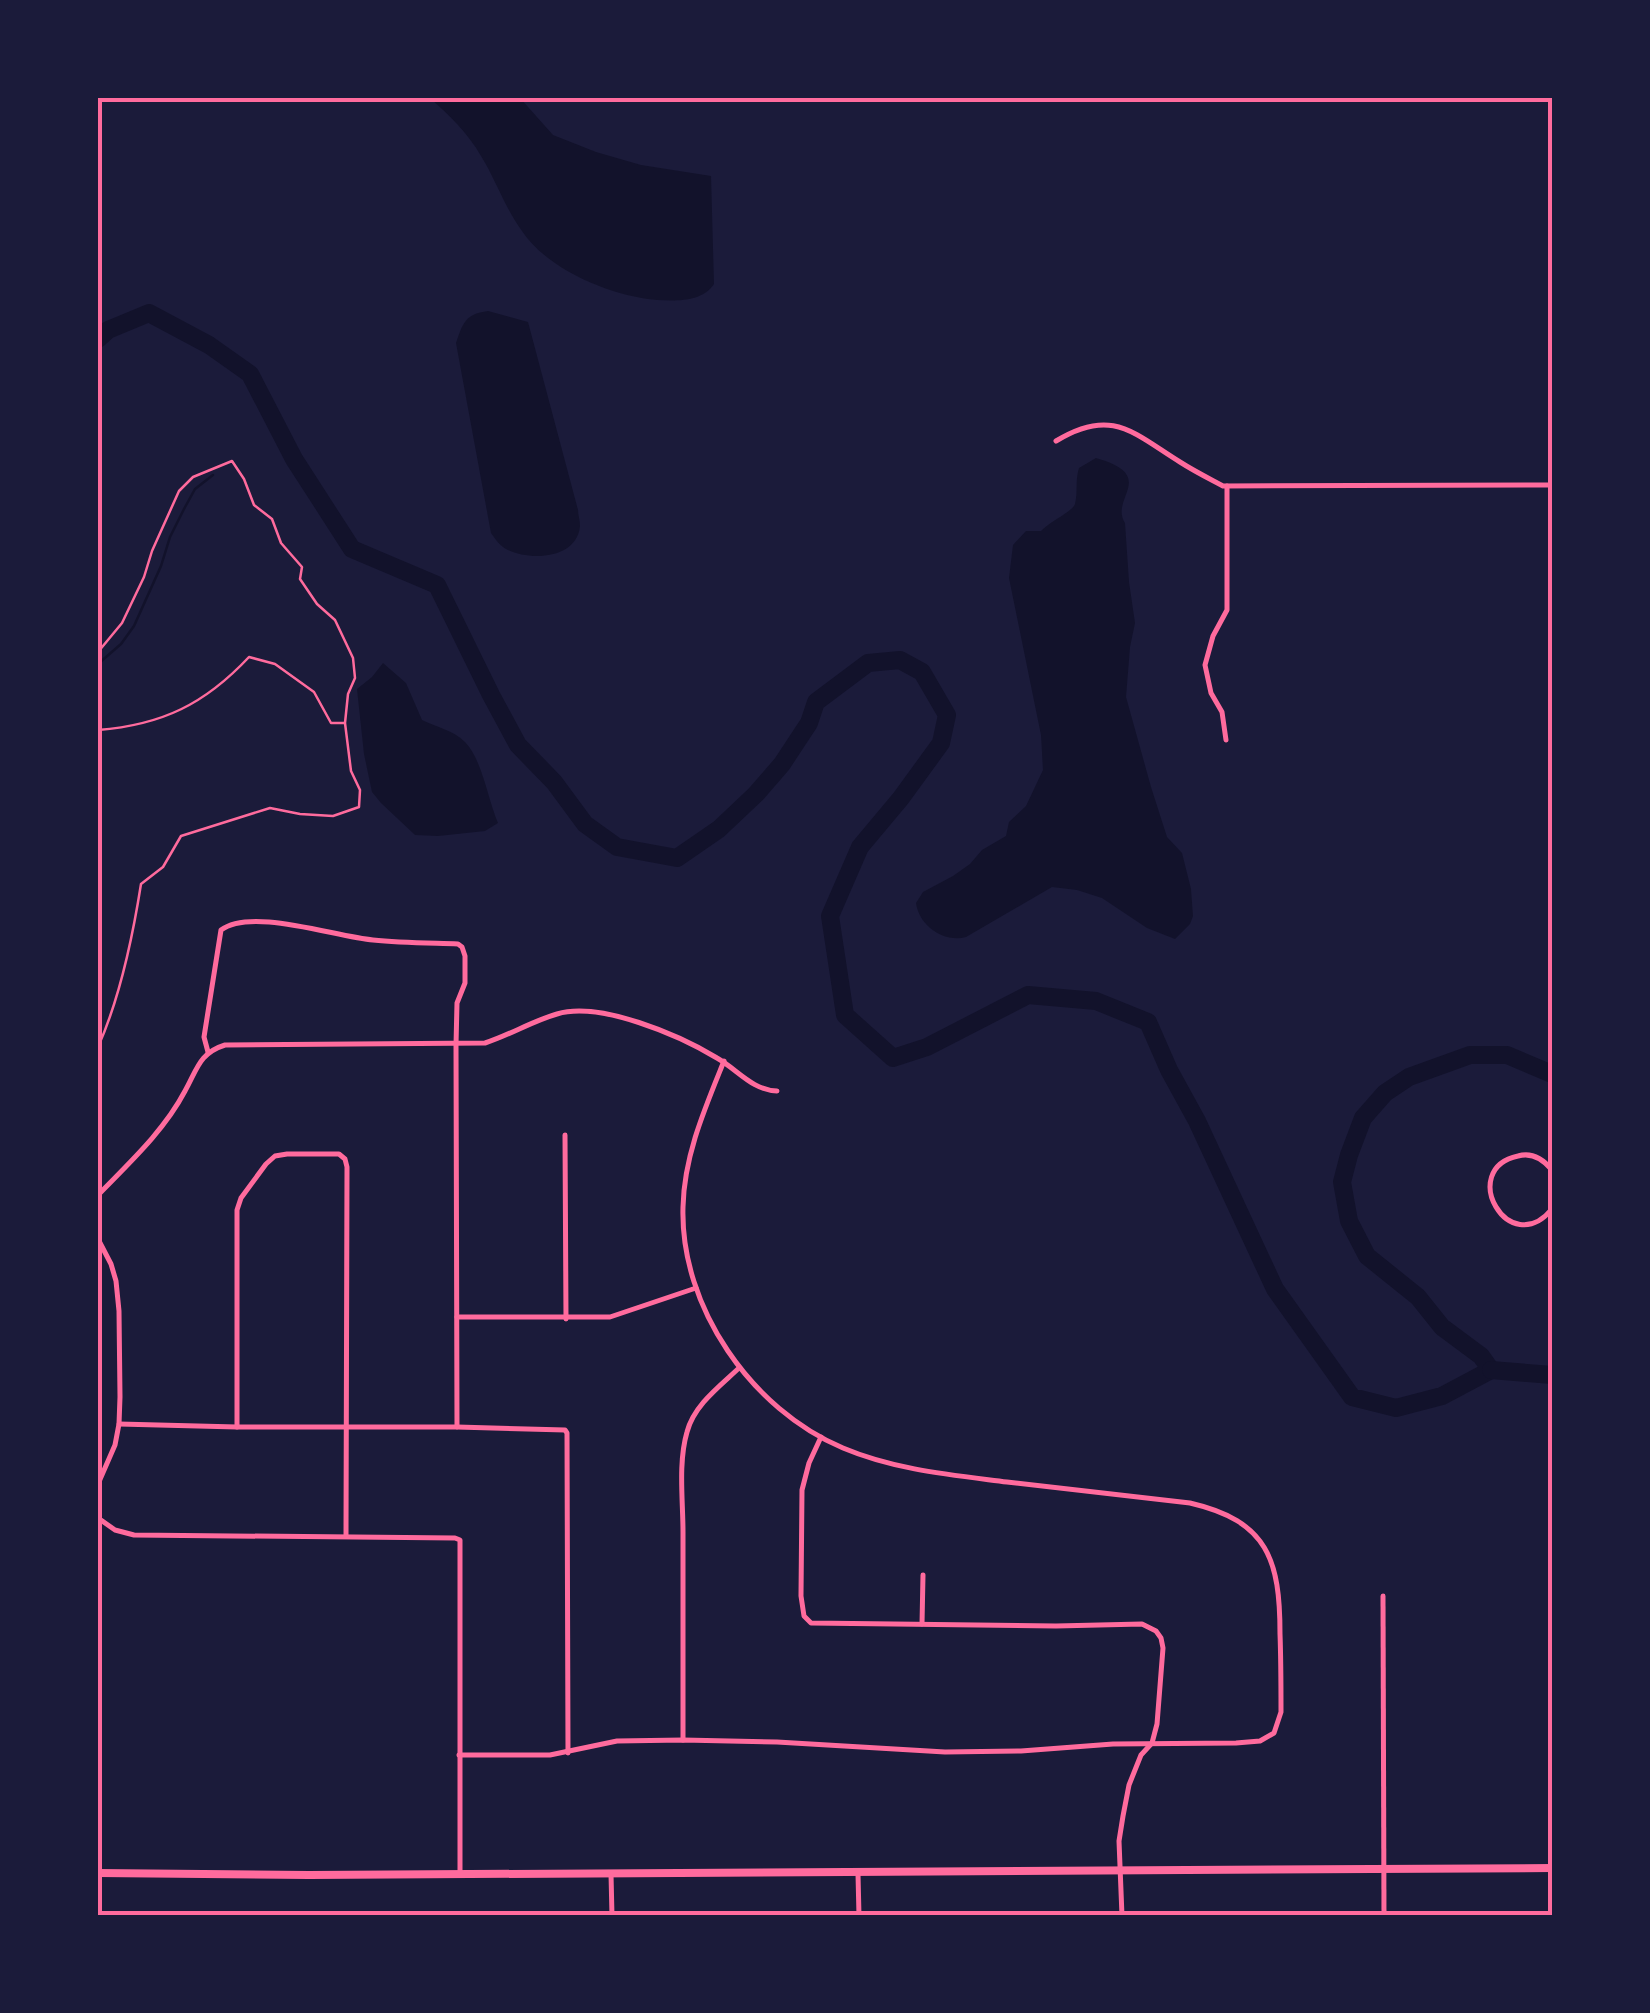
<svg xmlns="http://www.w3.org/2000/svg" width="1650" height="2013" font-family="Signika,sans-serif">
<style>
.water{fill:#12122b}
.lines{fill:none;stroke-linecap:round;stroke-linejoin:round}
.stream{stroke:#12122b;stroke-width:2.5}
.river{stroke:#12122b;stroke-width:18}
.path{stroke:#ff6b9d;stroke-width:2.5}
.minor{stroke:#ff6b9d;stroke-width:5}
.secondary{stroke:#ff6b9d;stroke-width:8}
.neatline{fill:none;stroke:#ff6b9d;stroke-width:4}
</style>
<rect width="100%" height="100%" fill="#1b1b3a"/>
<g class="water">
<path d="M430,98H520L553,135L596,152L641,165L711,176L714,284C702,302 677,301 657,300C611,296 548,270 522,231C505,208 496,180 481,156C468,133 449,115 430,98Z"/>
<path d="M488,311L528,322L578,510C578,515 580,520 580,526C577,559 531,561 508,550C500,546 496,540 491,533L456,343C463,323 465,314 488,311Z"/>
<path d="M1096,458C1159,476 1109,498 1125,523L1129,582L1135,623L1130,647L1126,697L1151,787L1167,837L1182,853L1191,889L1193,916L1190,924L1175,939L1147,928L1102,898L1077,890L1052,887L966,937C944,943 919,926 916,903L923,892L953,876L970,864L982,850L1006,836L1009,822L1026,806L1043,770L1041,735L1009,578L1013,545L1026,531H1041C1049,522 1072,512 1075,504C1078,493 1075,480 1079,468Z"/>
<path d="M383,663L406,683L422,720C434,726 455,731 465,742C482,759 488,800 498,823L485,831L438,836L415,835L381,803L372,792L364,754L357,689L372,677Z"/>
</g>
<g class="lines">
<polyline class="stream" points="98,664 121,644 134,626 161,566 170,537 184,509 195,489 213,475"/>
<g class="river">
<polyline points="98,339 108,330 149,313 209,345 250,374 294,459 352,549 437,585 491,695 518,745 554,782 585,824 617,847 677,858 719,829 756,794 782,764 809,723 816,702 868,663 900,660 922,672 947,715 941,743 901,798 860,847 830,916 845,1015 893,1058 927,1047 1028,995 1096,1001 1148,1022 1169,1070 1197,1121 1275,1289 1352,1397 1396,1408 1442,1396 1491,1370 1481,1356 1442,1327 1418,1297 1367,1256 1349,1221 1342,1182 1349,1155 1363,1118 1385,1093 1409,1077 1470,1055 1507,1055 1552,1074"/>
<polyline points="1491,1370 1552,1375"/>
</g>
<g class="path">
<path d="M98,652L122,623L144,577L152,551L179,491L193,477L232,461L244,479L254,505L272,519L281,543L302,567L300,579L317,604L335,620L353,658L355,678L348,694L345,723L351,771L360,790L359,807L333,816L300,814L270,808L181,836L163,867L141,884C133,935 119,1000 98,1047"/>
<path d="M98,730C162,725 205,704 249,657L275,664L314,692L331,723H344"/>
</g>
<g class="minor">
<path d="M1056,441C1112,407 1133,433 1180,462C1194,471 1208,478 1223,486L1552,485"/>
<polyline points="1226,740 1222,712 1211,693 1205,665 1213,636 1227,610 1227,486"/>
<path d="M208,1052L204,1037L221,930C251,907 336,937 373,940C401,943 430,943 458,944L462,947L465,956V983L457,1003L456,1045L457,1427"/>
<polyline points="565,1135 566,1319"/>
<path d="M1552,1170C1543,1159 1532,1152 1518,1156C1457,1169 1509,1261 1552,1209"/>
<path d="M98,1195C129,1163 164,1131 185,1091C197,1070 199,1053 225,1045L485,1043C510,1035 532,1021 557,1014C600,1001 679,1035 717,1058C738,1070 752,1090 777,1091"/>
<polyline points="98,1239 111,1264 116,1281 119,1311 120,1397 119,1424 115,1445 98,1484"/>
<polyline points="457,1317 610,1317 696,1288"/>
<polyline points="119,1424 237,1427 457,1427 565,1430 567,1433 568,1753"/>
<polyline points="237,1427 237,1210 241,1198 266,1164 275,1156 287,1154 339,1154 345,1159 347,1167 346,1536"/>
<polyline points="821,1437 809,1463 802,1490 801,1596 804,1616 811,1623 1056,1626 1142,1624 1156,1631 1161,1638 1163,1648 1157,1724 1152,1743 1141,1755 1129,1785 1123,1816 1119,1841 1122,1916"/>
<polyline points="98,1518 115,1530 134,1535 455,1538 460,1540 460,1873"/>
<polyline points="1383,1596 1384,1916"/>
<polyline points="922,1624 923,1575"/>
<path d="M683,1740C683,1670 683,1601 683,1532C683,1500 678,1463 687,1432C694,1405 720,1386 739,1368"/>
<path d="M459,1755H550L617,1741L683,1740L777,1742L945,1752L1021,1751L1113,1744L1236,1743L1260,1741L1274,1733L1281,1712C1281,1686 1281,1660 1280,1634C1280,1560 1268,1521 1190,1503C1129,1496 1068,1489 1007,1482C952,1475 895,1470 843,1448C752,1410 680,1307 683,1207C684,1156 705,1108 724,1061"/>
<polyline points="611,1874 612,1916"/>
<polyline points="858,1874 859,1916"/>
</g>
<polyline class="secondary" points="98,1873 309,1875 1552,1868"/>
</g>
<rect width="1650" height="2013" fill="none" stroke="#1b1b3a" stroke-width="200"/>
<rect x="100" y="100" width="1450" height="1813" class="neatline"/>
</svg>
